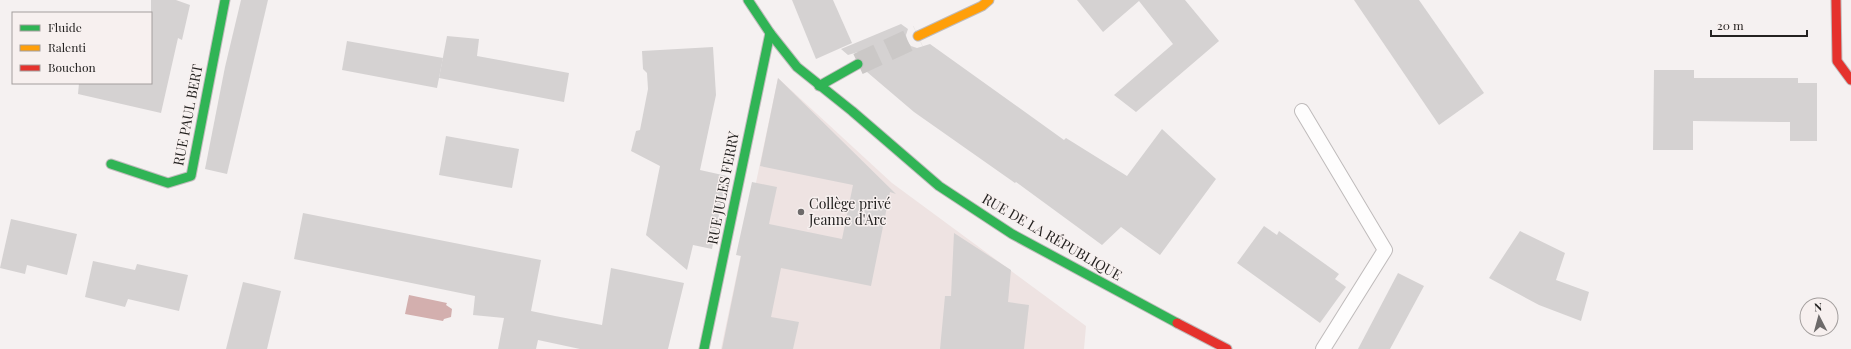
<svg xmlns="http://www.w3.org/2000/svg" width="1851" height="349" font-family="'Playfair Display',serif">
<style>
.built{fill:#eee3e2}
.water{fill:#d3afae}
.building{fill:#d5d2d2}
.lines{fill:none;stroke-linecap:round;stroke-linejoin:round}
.secondary-tunnel{stroke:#cbc8c7;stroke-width:22;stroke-dasharray:22 11;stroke-linecap:butt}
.lane-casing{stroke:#bfbbbb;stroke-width:16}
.fast-casing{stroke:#bfbbbb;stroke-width:11}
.slow-casing{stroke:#bfbbbb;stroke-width:11}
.jam-casing{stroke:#bfbbbb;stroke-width:11}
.lane{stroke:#fefdfd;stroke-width:14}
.fast{stroke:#30b455;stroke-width:9}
.slow{stroke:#ff9f0a;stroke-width:9}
.jam{stroke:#e5322d;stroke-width:9}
.poi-dot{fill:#6d6a6a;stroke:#f7f0ef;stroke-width:1.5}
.labels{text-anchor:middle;stroke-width:3;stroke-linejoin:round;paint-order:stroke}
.street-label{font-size:14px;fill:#242221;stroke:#f7f0ef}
.poi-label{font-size:14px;fill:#242221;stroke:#f7f0ef;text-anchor:start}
</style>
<rect width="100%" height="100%" fill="#f5f1f1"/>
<polygon class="built" points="778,78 892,183 1086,326 1084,349 721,349"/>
<polygon class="water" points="409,295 447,303 446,305 452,309 451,317 444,319 443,321 405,314"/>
<g class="building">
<polygon points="151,0 176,0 190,5 182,40 178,38 161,113 78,94 79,83 151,83"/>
<polygon points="241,0 268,0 227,174 205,169 225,67"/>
<polygon points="792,0 833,0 852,43 816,59"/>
<polygon points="1077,0 1185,0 1219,41 1136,112 1114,95 1173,44 1139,1 1103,32"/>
<polygon points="1354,0 1419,0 1484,93 1439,125"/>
<polygon points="901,24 908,29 906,35 907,41 911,46 917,48 930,44 1064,140 1066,138 1127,176 1162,129 1216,179 1160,255 1121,227 1102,245 1016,182 1015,183 914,112 867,72 870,64 869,58 865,53 858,52 848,55 841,49"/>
<polygon points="447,36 479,39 477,56 569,73 564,102 439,78"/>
<polygon points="347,41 443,58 437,88 342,70"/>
<polygon points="713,47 716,95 700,170 727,176 712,249 693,245 687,270 646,235 660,166 631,151 636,131 640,130 648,89 647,73 643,69 642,51"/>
<polygon points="1654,70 1694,70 1694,78 1798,78 1798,83 1817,83 1817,141 1790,141 1790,122 1693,121 1693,150 1653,150"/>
<polygon points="778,78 896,194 890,192 871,286 781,268 771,317 799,322 793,349 722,349 741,256 736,255 752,182 777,187 769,224 842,239 853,185 760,166"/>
<polygon points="446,136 519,149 512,188 439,175"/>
<polygon points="303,213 541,260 531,311 555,316 602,325 611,268 684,283 668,349 580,349 538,340 536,349 498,349 504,318 473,315 475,296 294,259"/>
<polygon points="11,219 77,234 67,275 27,265 25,274 0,268"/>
<polygon points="1264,226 1277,235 1279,231 1339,274 1335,279 1346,287 1320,323 1237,263"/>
<polygon points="1520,231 1565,253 1556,280 1589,292 1581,321 1539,305 1489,278"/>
<polygon points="954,233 1011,270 1008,302 1029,305 1024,349 940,349 945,296 951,296"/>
<polygon points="93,261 135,270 137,264 188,275 179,311 128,299 125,307 85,297"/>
<polygon points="1398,273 1424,286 1390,349 1358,349"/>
<polygon points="243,282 281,291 267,349 226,349"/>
</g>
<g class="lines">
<polyline class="secondary-tunnel" points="858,64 918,36"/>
<defs>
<polyline id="lane" points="1302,111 1385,250 1323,349"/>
<g id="fast">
<polyline points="748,0 770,33 797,67 852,111 939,186 1012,234 1177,323"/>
<polyline points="819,86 858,64"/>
<polyline points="111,164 168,183 191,176 225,0"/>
<polyline points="704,349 770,33"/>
</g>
<polyline id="slow" points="918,36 982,6 989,0"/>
<g id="jam">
<polyline points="1836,0 1837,61 1851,80"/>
<polyline points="1177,323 1227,349"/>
</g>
</defs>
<use href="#lane" class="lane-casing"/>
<use href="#fast" class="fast-casing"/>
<use href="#slow" class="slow-casing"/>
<use href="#jam" class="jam-casing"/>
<use href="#lane" class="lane"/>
<use href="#fast" class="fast"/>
<use href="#slow" class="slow"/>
<use href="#jam" class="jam"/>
</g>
<circle class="poi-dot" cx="801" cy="212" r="4"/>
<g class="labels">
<g class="street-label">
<text transform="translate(188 115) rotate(-79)" y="5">RUE PAUL BERT</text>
<text transform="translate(723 188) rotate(-79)" y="5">RUE JULES FERRY</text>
<text transform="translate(1052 237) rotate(30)" y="5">RUE DE LA RÉPUBLIQUE</text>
</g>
<g class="poi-label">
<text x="809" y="209">Collège privé<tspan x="809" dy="16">Jeanne d'Arc</tspan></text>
</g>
</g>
<rect x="12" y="12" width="140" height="72" fill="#f7f0ef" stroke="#a39e9d"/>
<rect x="20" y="25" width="20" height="6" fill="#30b455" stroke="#a39e9d"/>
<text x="48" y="32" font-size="12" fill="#242221">Fluide</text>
<rect x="20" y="45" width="20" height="6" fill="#ff9f0a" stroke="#a39e9d"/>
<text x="48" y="52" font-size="12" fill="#242221">Ralenti</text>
<rect x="20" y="65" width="20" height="6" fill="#e5322d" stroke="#a39e9d"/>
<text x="48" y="72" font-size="12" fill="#242221">Bouchon</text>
<g transform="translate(1819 317) rotate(354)"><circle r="19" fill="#f7f0ef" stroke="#a39e9d"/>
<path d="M0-3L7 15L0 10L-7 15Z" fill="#6d6a6a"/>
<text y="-6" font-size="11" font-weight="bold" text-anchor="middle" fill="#242221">N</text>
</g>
<path d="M1711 30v6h96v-6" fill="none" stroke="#242221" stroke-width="2"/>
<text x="1717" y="30" font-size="12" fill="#242221" stroke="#f7f0ef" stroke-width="3" paint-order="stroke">20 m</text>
</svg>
